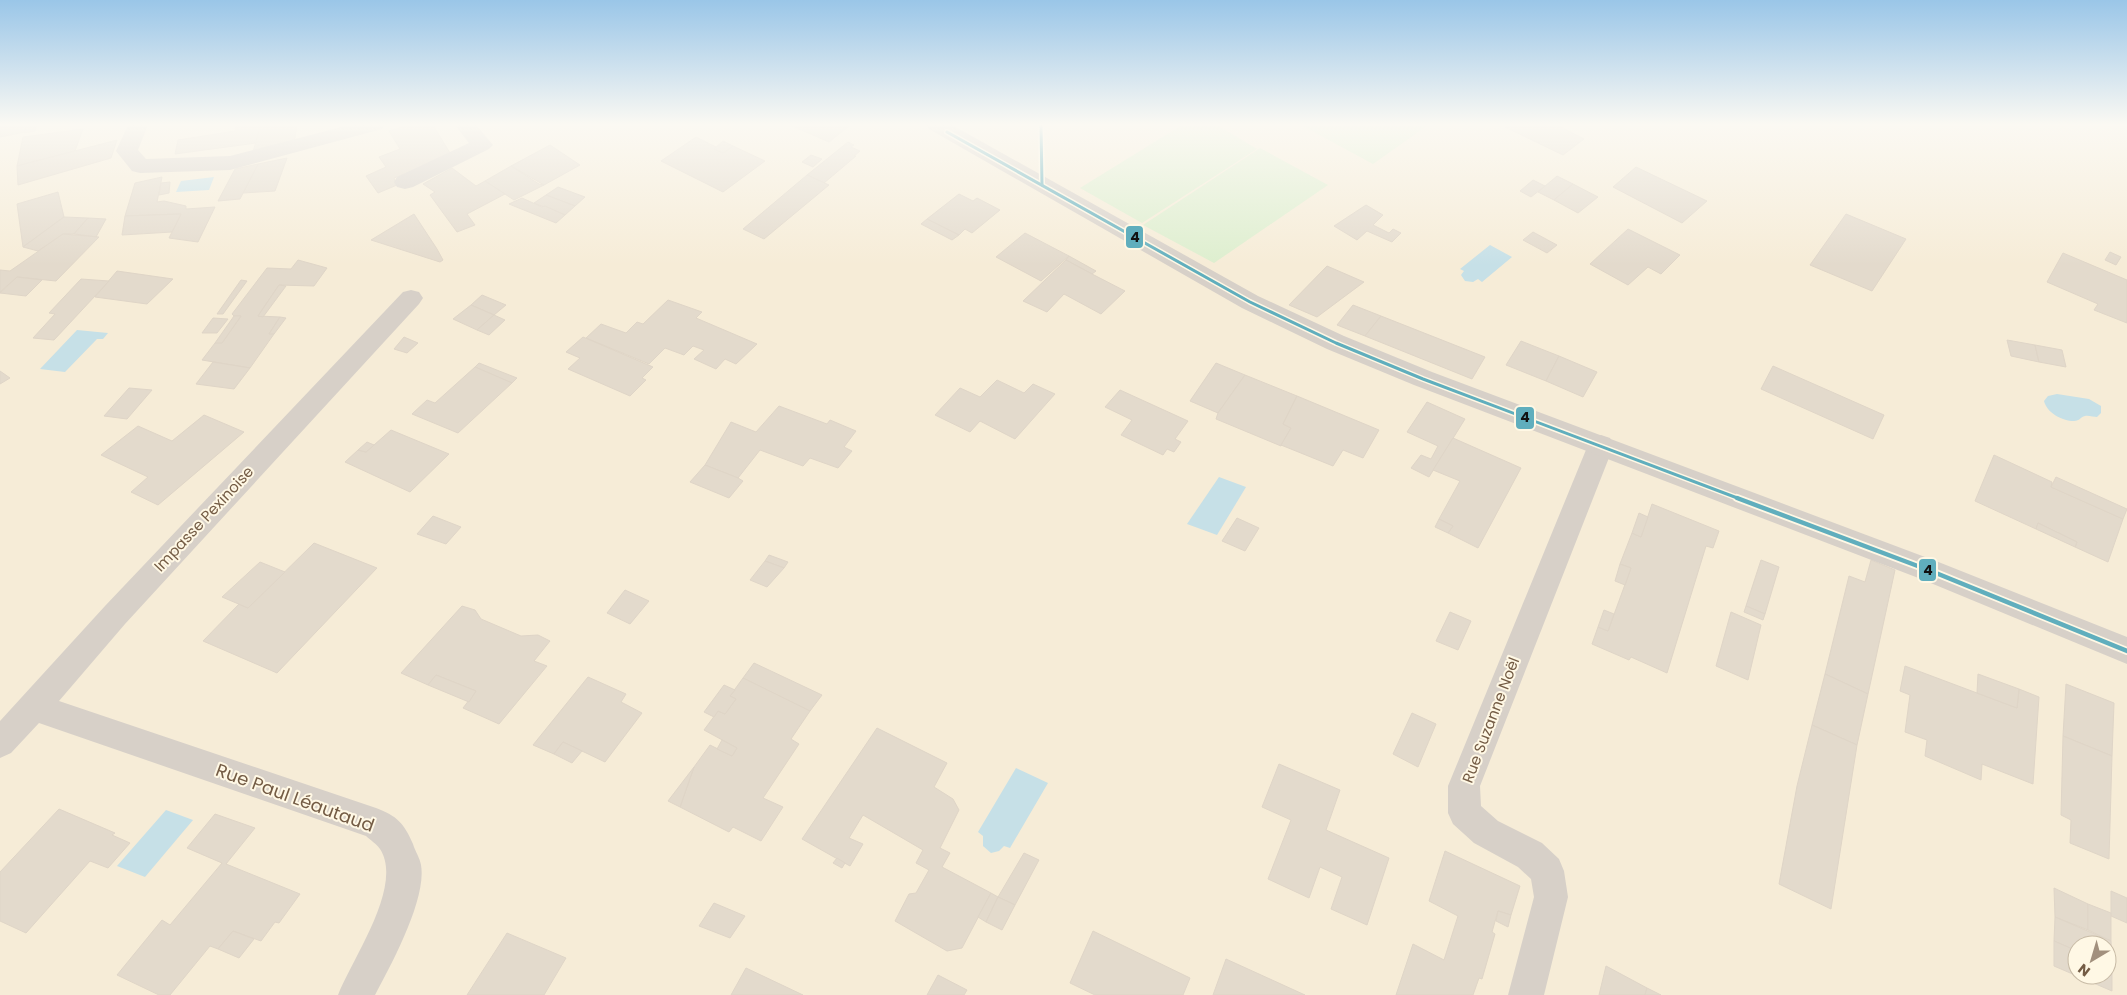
<svg xmlns="http://www.w3.org/2000/svg" width="2127" height="995" font-family="Poppins,sans-serif">
<style>
.residential{fill:#f6ecd7;fill-rule:evenodd}
.green{fill:#ddeece}
.water{fill:#c6e0e7}
.building{fill:#e3dacc;stroke:#dfd5c7}
.lines{fill:none;stroke-linecap:round;stroke-linejoin:round}
.minor{fill:#d7d0c8;fill-rule:evenodd}
.tertiary{fill:#d7d0c8;fill-rule:evenodd}
.bus-1-far1-casing{stroke:#fff8e5;stroke-width:6}
.bus-1-casing{stroke:#fff8e5;stroke-width:8}
.bus-1-far1{stroke:#60aebd;stroke-width:3}
.bus-1{stroke:#60aebd;stroke-width:4.5}
.labels{text-anchor:middle;stroke-width:4;stroke-linejoin:round;paint-order:stroke}
.street-label{font-size:15px;fill:#745c45;stroke:#fff8e5}
.near-street-label{font-size:18px;fill:#745c45;stroke:#fff8e5}
.line-badge{stroke:#fff8e5;stroke-width:2}
.pale-badge-label{font-size:14px;text-anchor:middle;font-weight:bold;fill:#111}
</style>
<rect width="100%" height="100%" fill="#f6f2e5"/>
<path class="residential" d="M0,125H2127V995H0ZM2077,945H2107V975H2077Z"/>
<g class="green">
<polygon points="1182,125 1217,125 1257,149 1142,223 1080,188"/>
<polygon points="1301,125 1428,125 1373,164"/>
<polygon points="1260,148 1328,185 1214,263 1143,225"/>
</g>
<g class="water">
<polygon points="214,177 209,190 176,192 181,181"/>
<polygon points="1490,245 1512,257 1482,282 1478,279 1473,282 1465,281 1461,275 1464,271 1460,269"/>
<polygon points="77,330 108,333 103,339 97,339 65,372 40,369"/>
<path d="M2057,394L2089,399L2101,406V413L2097,417C2094,417 2088,415 2085,416C2080,417 2080,421 2074,421C2062,421 2047,413 2044,401L2048,396Z"/>
<polygon points="1219,477 1246,487 1217,535 1187,524"/>
<polygon points="1016,768 1048,783 1010,848 1004,846 999,851 991,853 983,846 983,836 978,832"/>
<polygon points="166,810 193,820 145,877 117,866"/>
</g>
<g class="building">
<polygon points="0,125 27,125 25,132 0,137"/>
<polygon points="27,125 37,125 35,131 24,133"/>
<polygon points="236,125 263,125 260,127 256,143 175,154 178,140 235,131"/>
<polygon points="268,125 297,125 294,144 253,152 260,127"/>
<polygon points="409,125 433,125 450,153 421,168 394,178 397,185 378,193 366,176 386,167 379,157 400,149 389,131"/>
<polygon points="790,125 847,125 849,126 829,142"/>
<polygon points="1508,125 1557,125 1584,139 1563,155 1505,127"/>
<polygon points="83,129 75,151 17,166 23,137"/>
<polygon points="696,137 716,147 714,149 723,153 733,146 765,161 723,192 661,161"/>
<polygon points="117,140 111,158 18,185 17,166"/>
<polygon points="723,141 733,146 723,153 714,149"/>
<polygon points="848,142 854,145 851,147 860,151 854,156 856,156 824,183 807,175"/>
<polygon points="550,145 580,165 544,185 511,166"/>
<polygon points="811,155 822,159 813,167 802,162"/>
<polygon points="287,158 275,191 243,193 258,164"/>
<polygon points="258,164 240,199 218,201 235,169"/>
<polygon points="511,166 539,184 544,185 514,200 485,181"/>
<polygon points="1636,167 1707,201 1682,223 1613,187"/>
<polygon points="452,168 476,186 485,181 505,194 467,214 475,225 457,232 430,195 435,192 423,184"/>
<polygon points="807,175 829,185 764,239 743,229"/>
<polygon points="1557,176 1573,184 1554,200 1538,192"/>
<polygon points="162,177 157,202 164,201 186,206 186,209 215,207 198,242 169,238 181,214 125,216 135,183"/>
<polygon points="1533,180 1545,186 1531,197 1520,191"/>
<polygon points="170,182 169,193 159,195 161,183"/>
<polygon points="1573,184 1598,197 1578,213 1554,200"/>
<polygon points="558,187 585,197 575,206 546,195"/>
<polygon points="58,192 64,217 23,247 17,204"/>
<polygon points="959,194 973,201 977,198 1000,210 972,233 965,229 959,235 927,219"/>
<polygon points="546,195 575,206 565,215 534,203"/>
<polygon points="522,198 542,207 545,206 565,215 556,223 509,204"/>
<polygon points="1366,205 1383,215 1373,225 1389,233 1393,229 1401,233 1392,242 1367,231 1357,240 1334,226"/>
<polygon points="181,214 172,232 122,235 125,216"/>
<polygon points="414,214 437,249 443,260 440,262 371,240"/>
<polygon points="1846,214 1906,239 1872,291 1810,265"/>
<polygon points="64,217 88,218 74,234 63,234 38,251 23,247"/>
<polygon points="88,218 106,219 96,237 74,234"/>
<polygon points="927,219 959,235 952,240 921,224"/>
<polygon points="1628,229 1680,255 1661,274 1648,267 1628,285 1590,264"/>
<polygon points="1533,232 1557,245 1547,253 1523,240"/>
<polygon points="1025,233 1069,256 1041,281 996,257"/>
<polygon points="63,234 99,237 56,281 17,277 0,292 0,270 10,271"/>
<polygon points="2110,252 2121,257 2116,265 2105,260"/>
<polygon points="2063,253 2127,280 2127,323 2094,310 2098,304 2047,282"/>
<polygon points="1069,256 1096,271 1092,274 1066,260"/>
<polygon points="298,260 327,268 314,286 279,285 258,316 280,317 269,334 274,334 250,368 202,360 215,343 222,343 241,316 234,316 232,314 267,268 291,269"/>
<polygon points="1066,260 1092,274 1125,291 1101,314 1064,294 1047,312 1023,301"/>
<polygon points="1327,266 1364,282 1317,317 1289,305"/>
<polygon points="117,271 173,279 147,304 95,297"/>
<polygon points="17,277 42,280 26,296 0,293"/>
<polygon points="81,279 109,281 54,340 33,338 55,314 49,313"/>
<polygon points="241,280 247,281 223,314 217,314"/>
<polygon points="279,285 286,286 263,317 258,316"/>
<polygon points="482,295 506,305 494,315 471,305"/>
<polygon points="668,300 702,312 696,318 757,344 736,364 725,359 716,369 694,359 704,350 693,346 684,355 665,348 649,364 586,338 601,324 626,333 637,322 643,324"/>
<polygon points="471,305 494,315 477,330 453,319"/>
<polygon points="1353,305 1381,316 1365,336 1337,325"/>
<polygon points="494,315 505,320 489,335 477,330"/>
<polygon points="234,316 241,316 222,343 215,343"/>
<polygon points="1381,316 1485,357 1472,379 1365,336"/>
<polygon points="280,317 286,318 274,334 269,334"/>
<polygon points="213,318 228,319 217,333 202,333"/>
<polygon points="404,337 418,343 407,353 394,349"/>
<polygon points="583,337 653,367 642,378 646,380 630,396 568,369 580,358 566,352"/>
<polygon points="2007,340 2035,345 2039,362 2011,356"/>
<polygon points="1521,341 1559,356 1546,381 1506,365"/>
<polygon points="2035,345 2062,350 2066,367 2039,362"/>
<polygon points="1559,356 1597,372 1583,397 1546,381"/>
<polygon points="213,362 250,368 234,389 196,384"/>
<polygon points="479,363 517,378 512,383 475,367"/>
<polygon points="1216,363 1245,375 1218,413 1190,401"/>
<polygon points="1773,366 1884,415 1873,439 1761,389"/>
<polygon points="475,367 512,383 458,433 412,414 427,400 435,403"/>
<polygon points="0,371 10,378 0,384"/>
<polygon points="1245,375 1297,396 1283,424 1291,428 1281,446 1216,419 1218,413"/>
<polygon points="997,380 1024,393 1033,384 1055,394 1015,439 980,421 970,432 935,415 960,388 980,397"/>
<polygon points="129,388 152,390 127,419 104,416"/>
<polygon points="1120,390 1188,421 1175,439 1181,442 1174,452 1167,449 1163,455 1121,435 1132,420 1105,407"/>
<polygon points="1297,396 1379,430 1363,458 1343,450 1333,466 1281,445 1291,428 1283,424"/>
<polygon points="1427,402 1465,419 1429,477 1411,468 1421,455 1431,459 1438,446 1407,432"/>
<polygon points="779,406 827,424 830,420 856,431 844,447 852,451 838,468 810,458 803,466 760,450 738,478 705,465 731,422 756,432"/>
<polygon points="204,415 244,432 158,505 131,492 148,477 101,455 138,426 172,441"/>
<polygon points="391,430 449,454 410,492 345,462 358,450 366,452"/>
<polygon points="1453,438 1521,468 1478,548 1448,533 1453,526 1439,519 1460,481 1433,470"/>
<polygon points="367,442 374,445 366,452 358,450"/>
<polygon points="1994,455 2052,482 2051,487 2123,519 2108,562 2075,547 2077,542 2038,523 2036,529 1975,501"/>
<polygon points="705,465 738,478 743,481 729,498 690,482"/>
<polygon points="2056,477 2127,509 2123,519 2051,487"/>
<polygon points="1652,504 1719,531 1713,548 1706,546 1667,673 1631,657 1629,660 1592,644 1598,627 1608,631 1631,568 1620,564 1632,533 1641,537"/>
<polygon points="1639,513 1648,517 1641,537 1632,533"/>
<polygon points="433,516 461,527 446,544 417,534"/>
<polygon points="1237,518 1259,528 1245,551 1222,541"/>
<polygon points="1439,519 1453,526 1448,533 1435,527"/>
<polygon points="2038,523 2077,542 2075,547 2036,529"/>
<polygon points="314,543 377,568 277,673 203,641 239,604 248,608"/>
<polygon points="769,555 788,562 784,568 765,561"/>
<polygon points="1761,560 1779,567 1765,614 1746,606"/>
<polygon points="1871,560 1895,570 1868,694 1825,674 1849,576 1865,582"/>
<polygon points="765,561 784,568 767,587 750,580"/>
<polygon points="260,562 285,572 248,608 222,597"/>
<polygon points="1620,564 1631,568 1625,585 1615,581"/>
<polygon points="625,590 649,601 630,624 607,613"/>
<polygon points="462,606 475,610 481,619 521,636 538,635 550,641 534,661 547,666 499,724 463,708 476,691 436,675 428,685 401,673"/>
<polygon points="1746,606 1765,614 1763,620 1744,612"/>
<polygon points="1604,610 1614,614 1608,631 1598,627"/>
<polygon points="1450,612 1471,621 1458,650 1436,641"/>
<polygon points="1731,612 1761,625 1748,680 1716,666"/>
<polygon points="754,663 822,695 810,711 743,678"/>
<polygon points="1905,666 2017,708 2019,689 2039,697 2033,784 1982,764 1981,780 1925,756 1927,740 1905,732 1910,695 1900,691"/>
<polygon points="1825,674 1868,694 1857,745 1812,725"/>
<polygon points="1978,674 2019,689 2017,708 1977,693"/>
<polygon points="436,675 476,691 469,702 428,685"/>
<polygon points="588,677 626,694 621,702 642,713 605,762 563,742 554,754 533,745"/>
<polygon points="743,678 810,711 791,739 799,744 763,798 783,807 761,841 733,827 729,832 680,807 694,767 710,745 732,756 737,748 704,730 718,711 725,714 736,699 730,696"/>
<polygon points="2066,684 2114,703 2112,756 2063,736"/>
<polygon points="724,685 735,690 730,696 736,699 725,714 718,711 714,717 704,712"/>
<polygon points="1412,713 1436,724 1418,767 1393,754"/>
<polygon points="1812,725 1857,745 1831,909 1779,884 1797,786"/>
<polygon points="877,728 947,763 934,787 953,799 959,810 940,848 950,853 942,867 991,893 962,948 947,951 895,921 909,894 916,893 929,870 916,863 923,850 863,815 849,838 863,844 850,866 802,839"/>
<polygon points="2063,736 2112,756 2109,859 2070,843 2071,820 2061,815"/>
<polygon points="722,740 737,748 732,756 717,749"/>
<polygon points="563,742 582,751 572,763 554,754"/>
<polygon points="1279,764 1340,790 1326,830 1389,858 1367,925 1331,909 1342,877 1320,867 1309,898 1268,879 1291,820 1262,807"/>
<polygon points="694,767 680,807 668,801"/>
<polygon points="59,809 115,833 112,835 130,843 108,868 90,861 26,933 0,921 0,872"/>
<polygon points="215,814 255,828 226,864 300,894 279,923 275,922 261,941 233,931 218,949 210,946 170,995 159,995 117,975 162,920 170,925 222,863 187,848"/>
<polygon points="1445,851 1520,886 1511,915 1498,911 1492,932 1495,934 1482,979 1479,978 1473,995 1396,995 1413,944 1444,960 1458,916 1429,901"/>
<polygon points="1024,853 1039,860 1015,905 998,897"/>
<polygon points="837,858 845,863 842,868 833,863"/>
<polygon points="2054,888 2088,904 2088,930 2055,917"/>
<polygon points="2111,891 2127,898 2127,923 2111,916"/>
<polygon points="991,893 998,897 986,922 978,917"/>
<polygon points="998,897 1015,905 1002,930 986,922"/>
<polygon points="714,903 745,916 730,938 699,926"/>
<polygon points="2088,904 2111,913 2111,941 2088,930"/>
<polygon points="1498,911 1511,915 1508,927 1496,921"/>
<polygon points="2055,917 2111,941 2112,966 2107,964 2107,945 2077,945 2077,951 2054,941"/>
<polygon points="233,931 254,939 239,958 218,949"/>
<polygon points="1093,931 1190,978 1183,995 1095,995 1070,983"/>
<polygon points="507,933 566,958 544,995 467,995"/>
<polygon points="2054,941 2077,951 2077,975 2107,975 2107,964 2112,966 2112,991 2054,966"/>
<polygon points="1226,959 1305,995 1213,995"/>
<polygon points="1606,966 1647,988 1645,995 1599,995"/>
<polygon points="746,968 803,995 731,995"/>
<polygon points="938,975 967,990 964,995 927,995"/>
<polygon points="1647,988 1661,995 1645,995"/>
</g>
<g class="lines">
<g class="minor">
<polygon points="128,125 148,125 138,150 146,159 230,156 349,125 385,125 382,129 230,170 140,173 132,171 116,151"/>
<polygon points="455,125 476,125 493,145 489,149 413,187 405,189 397,187 394,182 397,177 469,143"/>
<path d="M411,290L419,292L423,298L419,304L125,624L59,701L376,808C397,816 404,823 413,844C415,851 420,858 421,865C427,899 391,965 375,995H338C352,959 404,886 380,849C377,844 370,840 366,836L39,723L11,753L0,758V721L105,606L403,292Z"/>
<polygon points="1601,435 1610,438 1614,445 1480,786 1481,806 1498,821 1542,843 1559,859 1564,871 1568,897 1544,995 1508,995 1534,897 1531,879 1518,867 1474,843 1453,824 1448,813 1448,786 1588,445 1592,438"/>
</g>
<polygon class="tertiary" points="926,125 952,125 1258,296 1344,336 1432,372 1941,563 2127,637 2127,664 1921,579 1414,385 1327,349 1242,308 929,129"/>
<defs>
<g id="bus-1-far1">
<polyline points="1041,125 1042,185"/>
<polyline points="947,132 1250,302 1336,343 1423,379 1740,499"/>
</g>
<polyline id="bus-1" points="1737,498 1931,571 2127,651"/>
</defs>
<use href="#bus-1-far1" class="bus-1-far1-casing"/>
<use href="#bus-1" class="bus-1-casing"/>
<use href="#bus-1-far1" class="bus-1-far1"/>
<use href="#bus-1" class="bus-1"/>
</g>
<linearGradient id="sky" x2="0" y2="1"><stop stop-color="#9ac6e8"/><stop offset="0.47" stop-color="#fbf9f3"/><stop offset="1" stop-color="#fbf9f3" stop-opacity="0"/></linearGradient>
<rect width="2127" height="265" fill="url(#sky)"/>
<g class="labels">
<g class="street-label">
<text transform="translate(204 519) rotate(-47)" y="5">Impasse Pexinoise</text>
<text transform="translate(1491 720) rotate(-69)" y="5">Rue Suzanne Noël</text>
</g>
<g class="near-street-label">
<text transform="translate(295 798) rotate(20)" y="6">Rue Paul Léautaud</text>
</g>
</g>
<g class="line-badge">
<rect x="1125" y="225" width="19" height="24" rx="5" fill="#60aebd"/>
<rect x="1515" y="406" width="20" height="24" rx="5" fill="#60aebd"/>
<rect x="1918" y="558" width="19" height="24" rx="5" fill="#60aebd"/>
</g>
<g class="pale-badge-label">
<text x="1135" y="242">4</text>
<text x="1525" y="422">4</text>
<text x="1928" y="575">4</text>
</g>
<g transform="translate(2092 960) rotate(218)"><circle r="24" fill="#fff8e5" stroke="#c7baa5"/>
<path d="M0-4L9 19L0 12L-9 19Z" fill="#a2907d"/>
<text y="-8" font-size="14" font-weight="bold" text-anchor="middle" fill="#745c45">N</text>
</g>
</svg>
